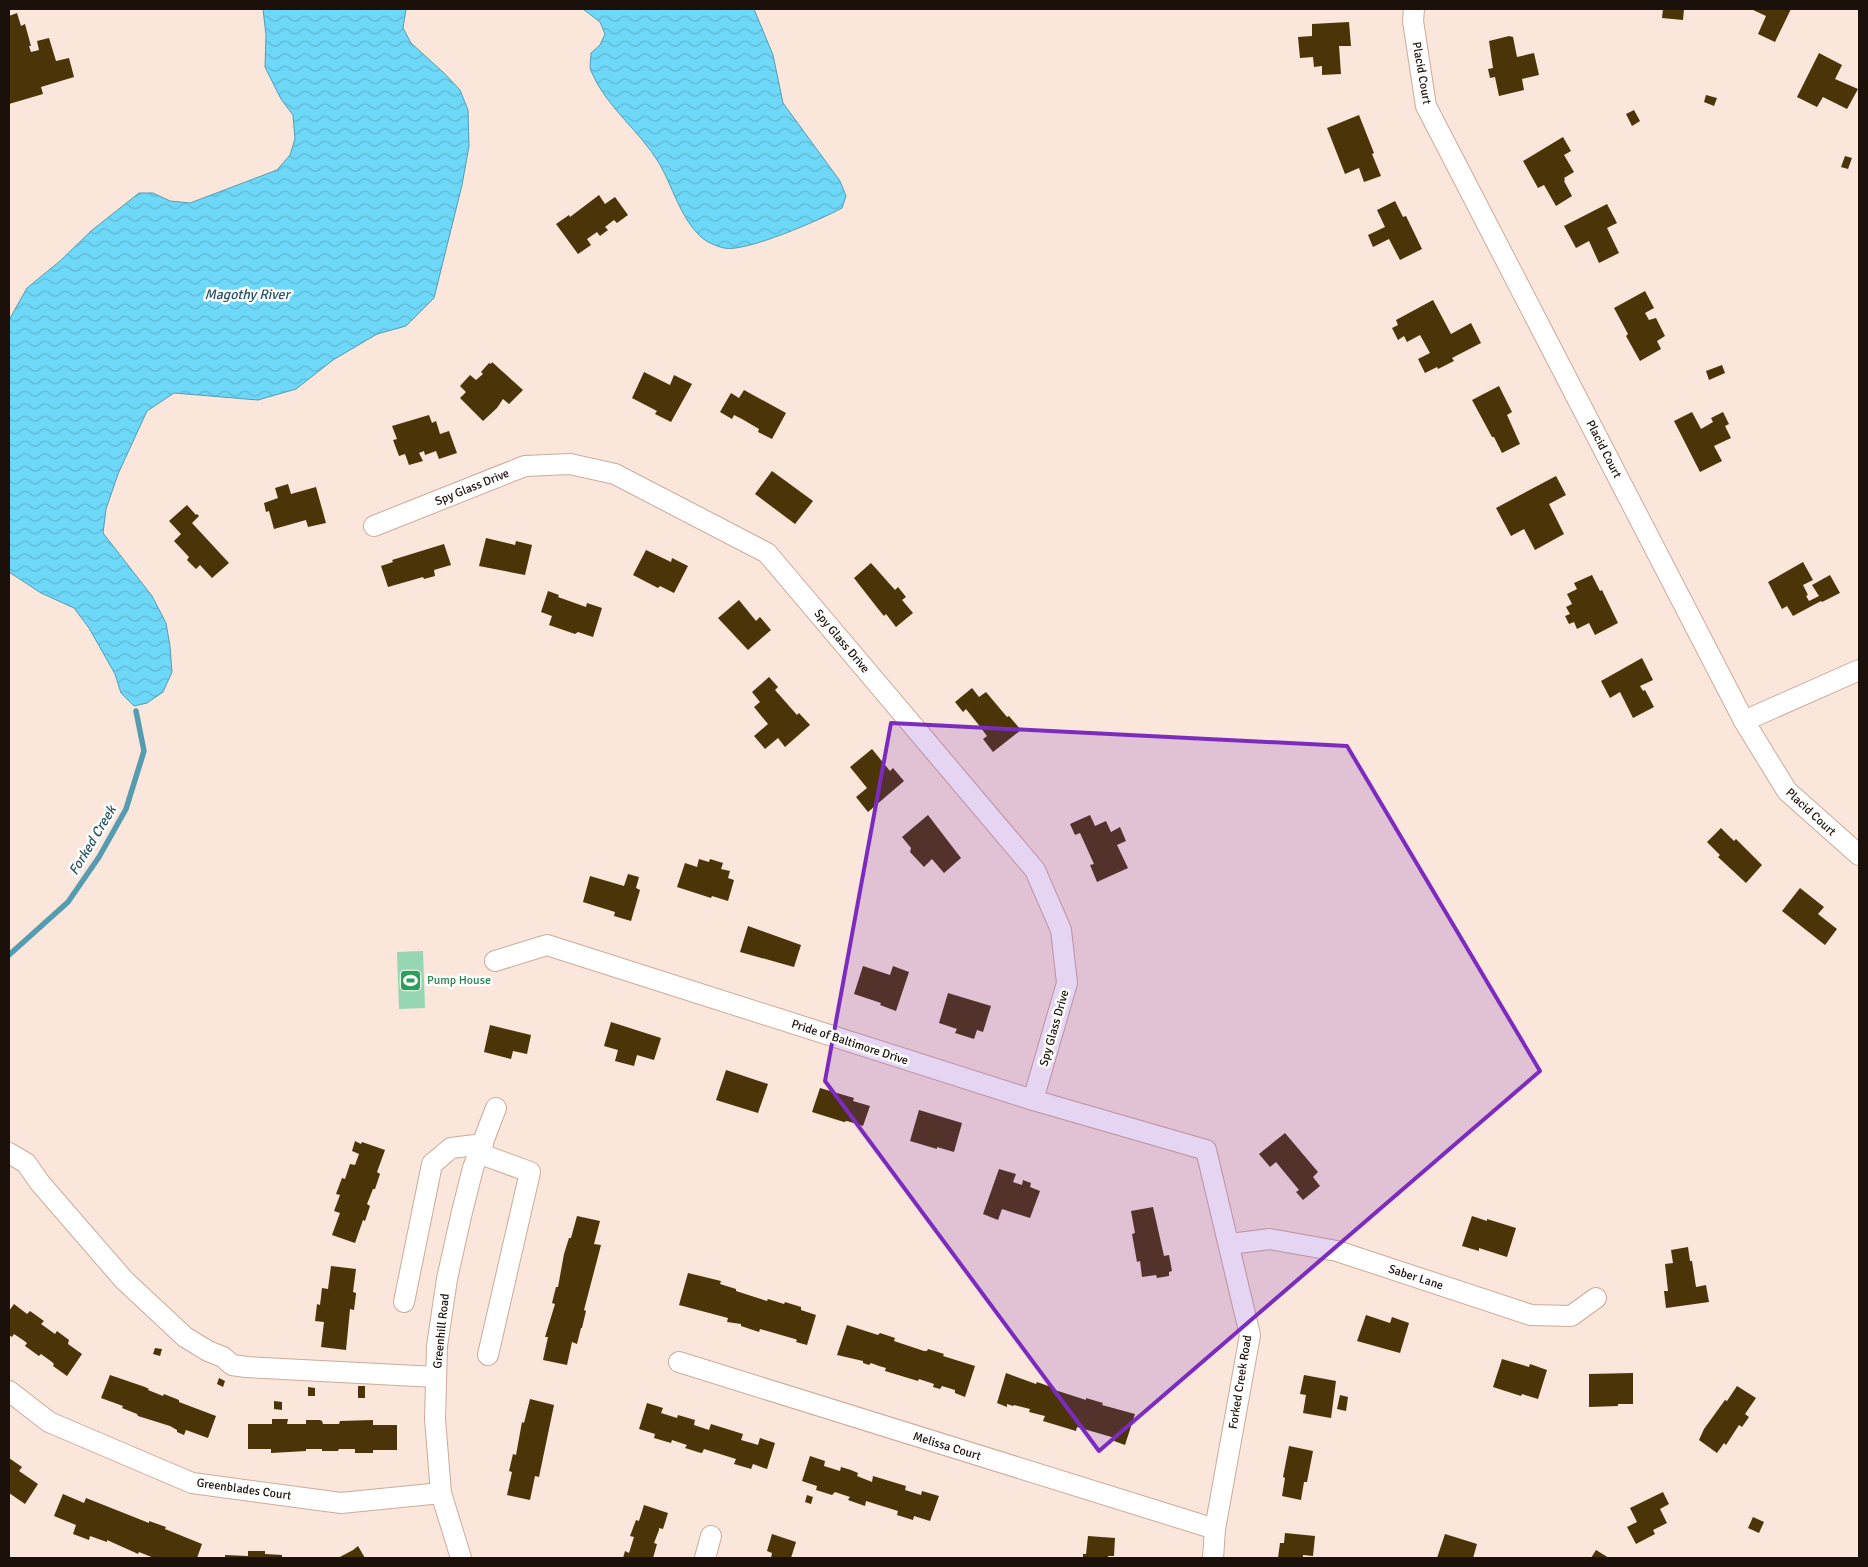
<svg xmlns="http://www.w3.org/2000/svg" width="1868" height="1567" font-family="Signika,sans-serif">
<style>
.pitch{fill:#97d6b2}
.water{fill:url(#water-waves);stroke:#559cb1}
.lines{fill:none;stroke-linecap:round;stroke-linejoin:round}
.stream{stroke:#559cb1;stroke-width:5.5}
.building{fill:#4a3408}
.minor-casing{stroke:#ccab99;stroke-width:22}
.minor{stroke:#fff;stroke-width:20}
.marked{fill:#7b2cbf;fill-opacity:0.2;stroke:#7b2cbf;stroke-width:4;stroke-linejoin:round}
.labels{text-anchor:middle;stroke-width:5;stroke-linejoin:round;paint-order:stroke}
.street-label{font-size:12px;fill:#1c100a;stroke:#fff}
.leisure-label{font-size:12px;fill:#27864d;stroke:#fff;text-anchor:start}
.water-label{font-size:14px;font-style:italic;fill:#275563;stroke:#fff}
</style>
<defs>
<pattern id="water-waves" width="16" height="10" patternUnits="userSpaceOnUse" patternTransform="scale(1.25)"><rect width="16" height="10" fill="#6ed8f9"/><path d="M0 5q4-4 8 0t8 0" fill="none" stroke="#5fb8d4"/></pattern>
</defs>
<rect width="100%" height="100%" fill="#fae6da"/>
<polygon class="pitch" points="423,951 425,1008 399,1009 397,952"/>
<g class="water">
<polygon points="263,9 406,9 403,28 411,43 444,73 460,90 468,110 469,146 462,185 434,298 406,326 377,334 333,360 296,389 258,400 174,393 147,411 118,474 106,509 103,533 152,596 166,623 170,646 172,672 163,692 147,703 134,706 121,693 115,674 89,628 74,608 41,593 9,572 9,320 27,288 60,261 91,231 139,193 153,193 170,201 190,203 277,170 290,155 295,139 293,115 281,99 265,67 266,35"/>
<path d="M583,9H754L773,55L783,103L840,181L846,196L842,208C822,219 745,253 724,248C716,246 706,242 700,236C680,217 673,187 659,163C640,131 606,107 591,71C589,66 591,59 591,53L600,45L605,34L600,22Z"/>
</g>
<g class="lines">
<polyline class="stream" points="9,955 68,902 99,857 126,809 144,751 136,711"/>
</g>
<g class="building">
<polygon points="1663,9 1684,9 1683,20 1662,18"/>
<polygon points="1751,9 1791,9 1775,42 1758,34 1766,16"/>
<polygon points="17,13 21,26 25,24 31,46 29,46 31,52 39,50 37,41 49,38 56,61 69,58 74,77 41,87 43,94 9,104 9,16"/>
<polygon points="1349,22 1351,46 1339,46 1341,74 1322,75 1322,66 1314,67 1313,57 1300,58 1298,37 1312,36 1312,24"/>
<polygon points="1509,36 1513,37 1517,57 1534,53 1539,75 1522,79 1524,90 1499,96 1495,77 1490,78 1488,69 1493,68 1489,41"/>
<polygon points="1819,53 1842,65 1835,79 1858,89 1847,109 1823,97 1817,107 1797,97"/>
<polygon points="1706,95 1717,98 1714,106 1704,102"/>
<polygon points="1634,110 1640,121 1632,126 1626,114"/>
<polygon points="1359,115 1374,153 1372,154 1381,176 1364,182 1359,168 1345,174 1327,128"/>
<polygon points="1563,137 1571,151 1564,155 1574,172 1564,178 1565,180 1564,181 1572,196 1556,206 1544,185 1538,188 1523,161"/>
<polygon points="1845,156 1852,158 1848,169 1841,167"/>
<polygon points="599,195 605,204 615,197 628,215 617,223 614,220 610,223 605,227 608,230 600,236 597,232 587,239 591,245 578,254 556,224 569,215 570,217"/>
<polygon points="1395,201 1403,217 1406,216 1422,249 1400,260 1389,239 1373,247 1368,235 1385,227 1377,210"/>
<polygon points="1607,204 1617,223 1607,228 1619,253 1599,263 1589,241 1576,248 1564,226"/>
<polygon points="1645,291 1654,308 1645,313 1649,320 1656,318 1665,336 1657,341 1661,349 1640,361 1626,336 1628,334 1614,308"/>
<polygon points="1433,300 1451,334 1471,323 1481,343 1452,358 1454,361 1438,369 1437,367 1425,373 1418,359 1430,353 1420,335 1407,342 1404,336 1398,340 1392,328 1398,325 1396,320"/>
<polygon points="492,362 523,390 509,404 503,399 497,408 483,421 460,398 466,392 460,386 470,375 476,380 483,374 481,372 489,363 491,364"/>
<polygon points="1722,365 1725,373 1709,380 1706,371"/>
<polygon points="644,372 670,385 674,375 692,384 671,422 655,414 657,411 632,398"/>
<polygon points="1499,386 1512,412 1507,415 1520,444 1502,453 1494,437 1492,437 1472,400"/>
<polygon points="744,390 786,413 772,439 758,432 759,429 742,419 734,415 732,419 720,412 731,393 739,398"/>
<polygon points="1692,412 1701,429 1713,422 1711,418 1723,412 1729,424 1725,426 1731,438 1714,446 1722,461 1700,472 1674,421"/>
<polygon points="429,415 432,423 436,421 440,434 449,431 457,453 439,459 436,451 425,455 424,451 419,453 423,461 409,465 405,454 399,456 393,440 397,439 392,426"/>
<polygon points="772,471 813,501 795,524 755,494"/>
<polygon points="1556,476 1566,495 1549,504 1564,534 1535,550 1524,529 1511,536 1496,508"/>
<polygon points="288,484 291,494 316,487 326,523 308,527 306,520 274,529 269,511 266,512 264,503 278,498 275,488"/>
<polygon points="187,505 196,515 197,514 199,516 192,523 229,563 212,578 200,565 196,569 187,560 189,557 174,541 181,534 169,521"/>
<polygon points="486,538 515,545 516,541 532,545 525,575 479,566"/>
<polygon points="444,544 451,565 434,570 435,576 424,579 423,577 388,587 381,566 393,562 392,560"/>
<polygon points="646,550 671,562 672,558 688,566 674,593 660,586 658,588 633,575"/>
<polygon points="1803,562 1813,580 1803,585 1808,595 1806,596 1809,601 1819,596 1812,585 1830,575 1840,593 1822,602 1821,601 1793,616 1787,606 1782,609 1768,582"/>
<polygon points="871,563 895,590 898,587 906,597 902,600 913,613 896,627 886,614 884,616 879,610 854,578"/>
<polygon points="1592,575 1600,591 1602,590 1618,623 1595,635 1589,623 1577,629 1574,622 1569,624 1565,616 1570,614 1566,607 1572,604 1567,594 1577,589 1574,583"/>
<polygon points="548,591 559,595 558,597 586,607 587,603 602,608 593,637 578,632 575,634 549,625 552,616 541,612"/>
<polygon points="739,600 756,621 760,617 771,630 748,650 718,618"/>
<polygon points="1642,658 1653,680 1640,686 1643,691 1645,690 1654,707 1633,718 1620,692 1610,698 1601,681"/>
<polygon points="769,677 778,687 775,690 797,715 799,713 810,725 785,747 778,738 765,749 754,736 768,724 754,707 760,702 752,692"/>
<polygon points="972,688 979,697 986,692 1007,717 1009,716 1021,730 993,752 983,739 987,736 978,724 966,709 963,712 955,702"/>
<polygon points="872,749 890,771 893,768 904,781 868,812 856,797 867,788 850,767"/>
<polygon points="928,815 961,858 944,873 932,859 924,867 910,852 911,848 902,837"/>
<polygon points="1090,815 1095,826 1106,821 1111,832 1120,827 1126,841 1117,845 1128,868 1097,882 1090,865 1094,864 1080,833 1075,835 1070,824"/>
<polygon points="1721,828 1734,841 1736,839 1762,865 1746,883 1718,857 1720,855 1707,842"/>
<polygon points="699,859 709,862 710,859 723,863 721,869 730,871 728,878 734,880 728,901 712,896 711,898 677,887 685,863 697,867"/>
<polygon points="628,874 639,877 636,888 640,890 631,921 614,916 615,912 583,902 590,876 624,886"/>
<polygon points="1800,888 1824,907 1818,914 1837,929 1825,945 1782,911"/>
<polygon points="748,926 801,945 794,967 740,952"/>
<polygon points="863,966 890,975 893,966 909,972 896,1011 880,1005 881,1003 854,994"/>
<polygon points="948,993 991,1006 983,1032 977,1030 974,1039 955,1033 957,1029 939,1023"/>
<polygon points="611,1022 661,1038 654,1060 637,1055 634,1066 615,1061 618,1050 604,1046"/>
<polygon points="490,1025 531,1035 527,1054 513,1051 511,1059 484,1052"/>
<polygon points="726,1070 768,1084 758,1113 716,1100"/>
<polygon points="820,1088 854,1098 853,1101 870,1106 863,1126 847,1121 844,1122 812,1112"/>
<polygon points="919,1110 962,1123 954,1152 937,1147 937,1149 910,1141"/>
<polygon points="1285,1133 1318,1172 1313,1177 1320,1186 1303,1200 1296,1192 1299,1190 1276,1162 1270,1167 1259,1154"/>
<polygon points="355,1141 361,1144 362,1142 385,1150 377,1172 380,1174 375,1189 373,1189 367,1204 370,1206 365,1221 363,1220 355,1243 332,1235 340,1213 334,1211 340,1195 336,1194 342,1178 345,1179 350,1164 355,1165 359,1154 352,1151"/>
<polygon points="999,1169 1016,1174 1013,1182 1022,1185 1023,1180 1031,1183 1030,1187 1040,1191 1030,1218 1002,1209 998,1220 983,1214"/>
<polygon points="1153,1207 1164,1256 1169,1255 1172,1271 1169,1272 1169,1276 1157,1278 1156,1275 1142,1277 1140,1261 1137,1262 1132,1234 1135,1233 1131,1211"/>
<polygon points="577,1216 600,1221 594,1244 601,1245 584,1310 586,1311 582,1328 581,1328 577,1344 572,1342 567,1365 543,1360 548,1337 545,1337 555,1304 552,1303 556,1287 558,1287 564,1254 569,1238 571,1238"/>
<polygon points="1472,1216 1487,1221 1487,1219 1516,1228 1507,1257 1479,1248 1479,1251 1462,1246"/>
<polygon points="1688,1247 1690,1261 1692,1261 1696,1287 1706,1285 1709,1302 1666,1308 1664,1291 1668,1291 1665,1264 1673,1263 1671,1250"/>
<polygon points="331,1266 356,1269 353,1292 356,1293 356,1294 354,1310 350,1309 346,1350 321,1347 324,1322 315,1321 317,1304 320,1305 322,1288 328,1289"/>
<polygon points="688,1273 721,1281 720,1284 736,1289 736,1291 767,1301 768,1299 784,1304 785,1302 801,1307 801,1310 816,1315 807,1345 796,1342 797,1340 795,1339 760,1329 759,1332 741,1326 741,1324 727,1322 728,1318 679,1305"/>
<polygon points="14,1304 27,1314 30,1311 44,1321 41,1324 55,1334 57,1331 69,1340 68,1344 82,1354 67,1376 53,1366 54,1364 52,1362 41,1354 39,1356 25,1346 27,1343 23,1340 14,1334 12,1337 9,1335 9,1311"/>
<polygon points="1366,1315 1390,1323 1392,1317 1409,1323 1400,1353 1357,1341"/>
<polygon points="847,1325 878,1335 880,1333 895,1338 894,1341 924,1351 927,1351 928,1349 944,1354 943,1356 975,1366 965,1397 955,1393 955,1390 942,1386 940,1389 933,1387 934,1384 919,1379 918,1381 885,1371 886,1368 879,1366 871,1363 869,1365 863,1363 863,1361 837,1355"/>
<polygon points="155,1348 162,1349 160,1356 153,1354"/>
<polygon points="1502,1359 1529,1367 1530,1364 1547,1370 1538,1399 1522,1394 1521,1396 1493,1387"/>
<polygon points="1006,1373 1036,1384 1037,1382 1054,1388 1055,1390 1086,1400 1086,1398 1103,1403 1102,1405 1135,1414 1125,1445 1114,1441 1115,1438 1077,1427 1076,1431 1043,1421 1045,1416 1029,1412 1030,1409 1014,1405 1013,1406 1007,1404 1007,1407 997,1403"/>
<polygon points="1633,1373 1633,1404 1618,1404 1618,1406 1589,1407 1589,1374"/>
<polygon points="110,1375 145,1387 149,1389 148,1390 163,1396 164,1394 179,1400 179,1402 216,1416 208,1438 186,1430 184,1435 177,1432 177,1430 170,1426 138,1416 137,1414 122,1408 123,1406 101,1398"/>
<polygon points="1304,1375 1336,1381 1331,1418 1303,1413 1306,1395 1300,1394"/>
<polygon points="219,1378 225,1381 223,1387 217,1384"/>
<rect x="358" y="1386" width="7" height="12"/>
<polygon points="1737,1386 1756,1398 1745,1414 1749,1417 1742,1427 1739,1425 1726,1445 1724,1443 1717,1453 1699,1440 1704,1429 1725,1400 1727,1401"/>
<polygon points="308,1387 315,1388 315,1396 308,1396"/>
<polygon points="1340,1395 1348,1397 1346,1411 1337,1409"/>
<polygon points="530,1399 554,1405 539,1477 535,1476 530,1500 507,1495 512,1472 509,1471 513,1454 516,1455 522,1422 524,1423"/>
<polygon points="274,1401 282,1402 282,1410 274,1409"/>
<polygon points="647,1403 663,1408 661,1413 677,1418 678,1415 695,1420 694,1425 709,1430 711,1424 743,1434 741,1440 755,1444 758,1445 760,1438 775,1443 767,1469 753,1464 751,1469 748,1468 734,1464 736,1459 704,1449 702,1453 701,1453 685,1448 687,1445 672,1440 671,1443 654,1438 655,1434 639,1429"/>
<polygon points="272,1419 288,1419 287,1424 306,1424 306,1420 320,1420 322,1421 323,1424 339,1424 340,1421 373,1420 373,1425 397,1425 397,1450 373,1450 373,1453 355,1453 355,1449 339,1449 338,1451 322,1451 322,1449 306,1449 306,1451 271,1453 271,1449 248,1449 248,1424 272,1424"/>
<polygon points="1289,1446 1313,1451 1307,1482 1304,1482 1301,1500 1282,1496 1285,1478 1283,1477"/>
<polygon points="810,1456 825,1461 824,1466 840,1471 841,1467 851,1470 858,1473 857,1476 872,1482 873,1476 906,1486 905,1490 921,1495 922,1491 939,1496 930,1521 914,1516 913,1520 897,1515 898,1511 866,1501 865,1506 848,1500 850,1497 835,1492 832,1495 816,1490 817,1486 802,1481"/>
<polygon points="9,1458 22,1467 19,1471 38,1484 25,1504 9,1493"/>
<polygon points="1663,1492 1669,1504 1660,1509 1667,1523 1653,1530 1655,1534 1636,1544 1627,1527 1637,1522 1630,1508"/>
<polygon points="63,1494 84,1503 86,1498 149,1523 149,1521 166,1527 165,1529 202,1544 197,1558 154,1558 139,1552 138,1554 136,1553 107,1540 107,1542 90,1536 89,1540 73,1534 76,1525 54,1516"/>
<polygon points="807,1495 813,1497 811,1504 805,1502"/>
<polygon points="644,1505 668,1513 663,1529 659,1528 659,1530 654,1543 657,1544 653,1558 623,1558 625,1551 629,1553 634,1537 630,1536 636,1520 639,1521"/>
<polygon points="1753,1517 1764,1522 1759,1533 1748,1528"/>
<polygon points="1285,1533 1315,1536 1313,1556 1303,1555 1303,1558 1278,1558 1280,1543 1284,1543"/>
<polygon points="772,1534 796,1542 791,1558 771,1558 772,1553 767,1551"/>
<polygon points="1445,1534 1477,1544 1473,1558 1437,1558"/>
<polygon points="1088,1536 1115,1538 1114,1556 1108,1556 1108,1558 1083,1558 1083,1554 1086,1554"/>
<polygon points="358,1546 365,1558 338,1558 353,1550"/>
<polygon points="1596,1550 1609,1558 1591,1558"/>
<polygon points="248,1551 265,1551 265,1554 282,1555 282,1558 225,1558 225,1555 248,1556"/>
</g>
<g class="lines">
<defs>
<g id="minor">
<polyline points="1414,9 1413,21 1426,106 1744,721 1787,791 1859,855"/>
<polyline points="374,526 525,466 570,464 615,474 767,553 1035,870 1061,930 1067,983 1033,1100"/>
<polyline points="1744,721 1859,670"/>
<polyline points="495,961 547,945 1033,1100 1206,1150 1250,1335 1215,1529 1213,1558"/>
<polyline points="9,1153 26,1163 40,1183 124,1280 185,1337 208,1351 223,1357 232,1365 246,1367 436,1377"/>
<polyline points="478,1153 530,1172 488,1355"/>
<polyline points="1230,1244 1270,1239 1337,1251 1531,1315 1571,1316 1596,1298"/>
<polyline points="404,1302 432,1164 451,1148 483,1144"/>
<polyline points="679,1362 1215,1529"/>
<polyline points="9,1391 49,1422 192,1483 341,1503 441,1493"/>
<polyline points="461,1558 441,1493 435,1419 437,1346 447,1279 461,1216 473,1168 496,1108"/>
<polyline points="705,1558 711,1536"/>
</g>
</defs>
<use href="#minor" class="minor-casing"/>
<use href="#minor" class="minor"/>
</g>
<path class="marked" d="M891,723L1347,746L1540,1071L1099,1451L825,1081Z"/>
<defs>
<symbol id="stadium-square" viewBox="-11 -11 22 22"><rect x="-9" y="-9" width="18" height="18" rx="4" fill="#2e9e5b" stroke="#fff"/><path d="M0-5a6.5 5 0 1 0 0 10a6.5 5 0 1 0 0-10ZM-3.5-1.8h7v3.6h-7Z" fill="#fff"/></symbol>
</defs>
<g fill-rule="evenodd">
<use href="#stadium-square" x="398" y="968" width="25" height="25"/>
</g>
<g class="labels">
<g class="street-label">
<text transform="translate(1422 73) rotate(80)" y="4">Placid Court</text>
<text transform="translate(1604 449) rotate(63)" y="4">Placid Court</text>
<text transform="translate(472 487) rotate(-22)" y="4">Spy Glass Drive</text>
<text transform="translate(842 641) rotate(50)" y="4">Spy Glass Drive</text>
<text transform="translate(1811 812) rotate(43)" y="4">Placid Court</text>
<text transform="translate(1054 1028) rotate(-74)" y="4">Spy Glass Drive</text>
<text transform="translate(850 1042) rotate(18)" y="4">Pride of Baltimore Drive</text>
<text transform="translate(1416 1277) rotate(18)" y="4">Saber Lane</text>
<text transform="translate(441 1331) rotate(-84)" y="4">Greenhill Road</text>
<text transform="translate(1240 1382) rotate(-81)" y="4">Forked Creek Road</text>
<text transform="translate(947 1446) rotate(17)" y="4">Melissa Court</text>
<text transform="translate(244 1489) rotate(8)" y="4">Greenblades Court</text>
</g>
<g class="leisure-label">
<text x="427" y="984">Pump House</text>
</g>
<g class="water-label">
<text x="247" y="299">Magothy River</text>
<text transform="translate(92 840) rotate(-59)" y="5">Forked Creek</text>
</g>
</g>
<rect width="1868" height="1567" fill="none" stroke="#1c100a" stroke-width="20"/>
</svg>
